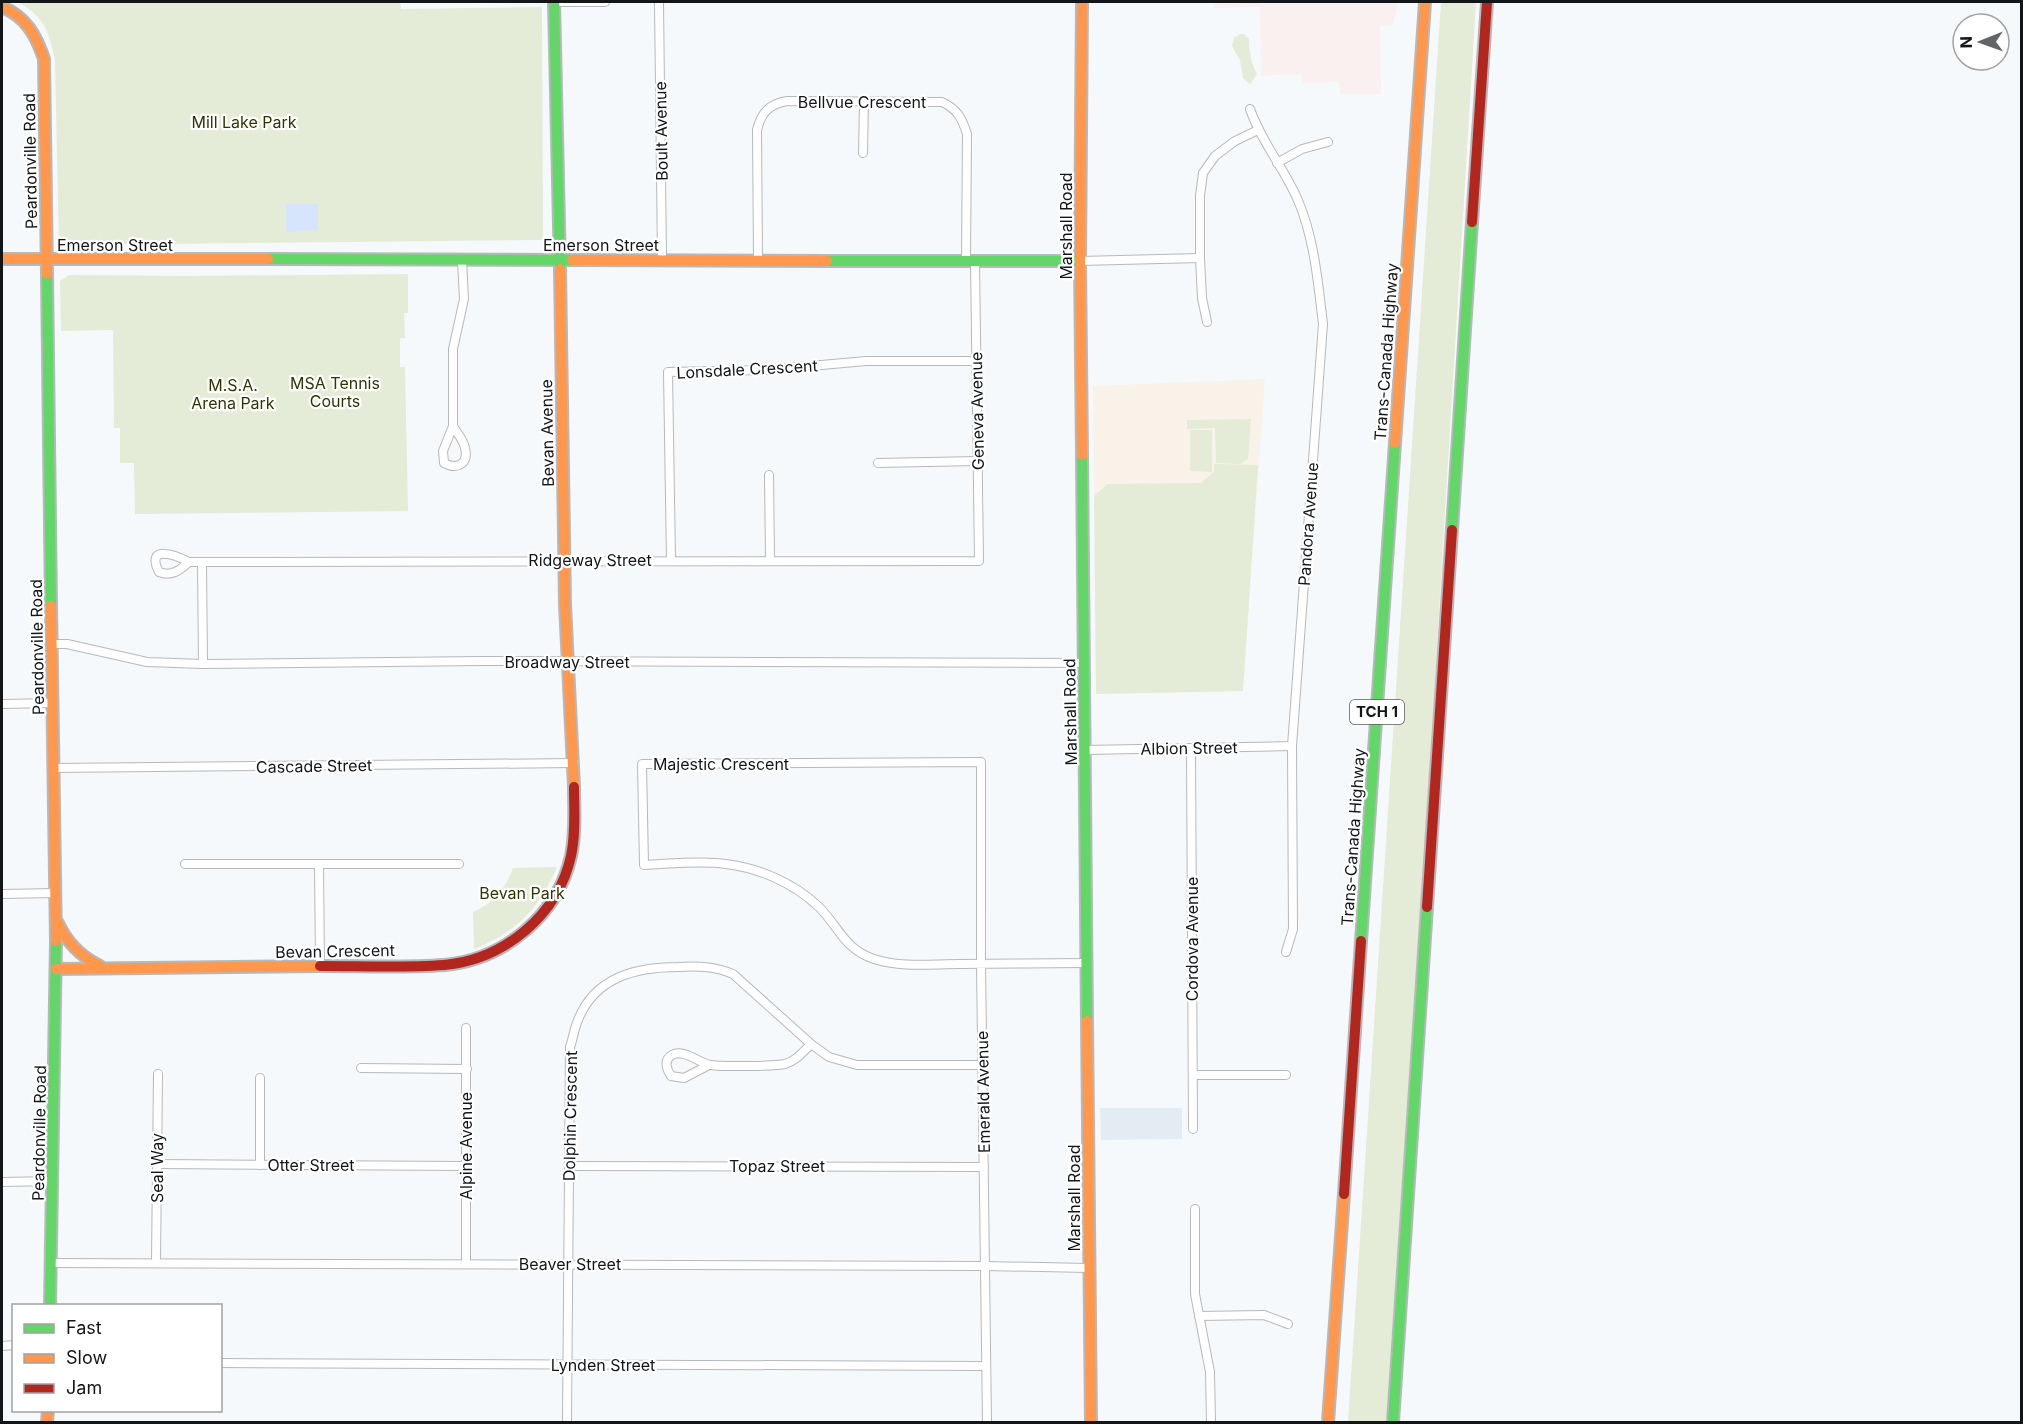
<svg xmlns="http://www.w3.org/2000/svg" width="2023" height="1424" font-family="Inter,sans-serif">
<style>
.built{fill:#e4ecf3}
.education{fill:#f8f2e8}
.medical{fill:#faf0ef}
.green{fill:#e4ebd6}
.water{fill:#d6e5fb}
.lines{fill:none;stroke-linecap:round;stroke-linejoin:round}
.street-casing{stroke:#b6b9bb;stroke-width:10}
.fast-casing{stroke:#b6b9bb;stroke-width:14}
.slow-casing{stroke:#b6b9bb;stroke-width:14}
.jam-casing{stroke:#b6b9bb;stroke-width:14}
.street{stroke:#fefefe;stroke-width:8}
.fast{stroke:#63d668;stroke-width:10}
.slow{stroke:#ff974d;stroke-width:10}
.jam{stroke:#b3261e;stroke-width:10}
.labels{text-anchor:middle;stroke-width:4.5;stroke-linejoin:round;paint-order:stroke}
.shield{fill:#fff;stroke:#5a5c5e;stroke-width:1.5}
.shield-label{font-size:15px;font-weight:bold;fill:#131619}
.street-label{font-size:16px;fill:#131619;stroke:#fff}
.park-label{font-size:16px;fill:#2e3602;stroke:#fff}
</style>
<rect width="100%" height="100%" fill="#f6f9fb"/>
<polygon class="built" points="1100,1108 1182,1108 1182,1139 1101,1140"/>
<polygon class="education" points="1265,379 1243,691 1096,694 1093,386"/>
<polygon class="medical" points="1214,2 1398,2 1393,25 1380,26 1381,94 1340,94 1339,82 1302,83 1301,74 1261,76 1260,7 1214,8"/>
<g class="green">
<path d="M17,2H400L401,9L542,7L543,240L59,245L55,61C50,34 44,15 17,2Z"/>
<polygon points="1441,2 1476,2 1422,891 1386,1422 1348,1422"/>
<path d="M1240,34H1244L1249,39C1249,53 1251,62 1257,74L1250,84L1243,78L1240,60L1232,46L1234,38Z"/>
<polygon points="408,274 408,313 404,313 405,338 400,338 400,367 405,367 408,511 135,514 134,463 120,463 120,428 114,428 113,330 61,331 60,281 69,275 186,276"/>
<polygon points="1251,419 1248,459 1240,464 1216,463 1215,428 1187,429 1187,420"/>
<polygon points="1190,430 1212,430 1212,472 1190,471"/>
<polygon points="1214,464 1258,465 1243,691 1096,694 1094,496 1108,484 1201,483 1214,472"/>
<path d="M557,867C538,910 518,931 474,949L473,912C495,902 504,890 513,868Z"/>
</g>
<polygon class="water" points="286,204 318,204 318,230 286,232"/>
<g class="lines">
<defs>
<g id="street">
<polyline points="554,2 605,2"/>
<polyline points="659,2 662,260"/>
<path d="M1250,109C1261,141 1283,167 1297,198C1314,236 1318,282 1323,324L1292,746L1293,929L1286,952"/>
<polyline points="863,153 864,102"/>
<polyline points="1277,163 1302,149 1328,142"/>
<path d="M758,260L757,130C761,113 769,104 787,101L942,102C957,109 962,118 967,134L966,261"/>
<polyline points="1080,261 1200,258"/>
<polyline points="1207,322 1202,298 1200,258 1200,196 1203,173 1215,156 1235,141 1258,130"/>
<path d="M453,426C457,433 464,441 465,448C469,464 457,470 444,463L443,451L453,426V349L464,299L462,260"/>
<polyline points="878,463 977,461"/>
<polyline points="769,475 770,560"/>
<polyline points="671,560 668,372 766,370 866,361 976,361"/>
<path d="M189,562C180,570 172,577 159,572C145,544 176,555 189,562L979,561L975,261"/>
<polyline points="202,562 203,664"/>
<polyline points="52,644 67,644 147,662 203,664 481,661 1084,663"/>
<polyline points="2,704 53,703"/>
<polyline points="1191,748 1193,1129"/>
<polyline points="1085,750 1292,746"/>
<polyline points="54,768 574,763"/>
<polyline points="185,864 459,864"/>
<polyline points="319,864 320,966"/>
<polyline points="2,894 55,893"/>
<path d="M709,1065L684,1078L671,1076C667,1070 663,1060 672,1055C684,1048 700,1064 711,1065C722,1067 776,1066 785,1064C796,1061 803,1052 811,1044"/>
<polyline points="361,1068 467,1069"/>
<polyline points="1193,1075 1286,1075"/>
<polyline points="260,1078 260,1165"/>
<polyline points="157,1164 465,1166"/>
<polyline points="569,1166 984,1167"/>
<polyline points="2,1182 53,1181"/>
<polyline points="1195,1209 1195,1294 1210,1372 1211,1422"/>
<polyline points="156,1262 158,1074"/>
<polyline points="51,1263 985,1266 1089,1268"/>
<polyline points="466,1264 466,1028"/>
<polyline points="1199,1316 1264,1315 1288,1324"/>
<polyline points="2,1346 14,1345"/>
<polyline points="220,1363 986,1366"/>
<path d="M567,1422L570,1047C573,1039 574,1029 578,1020C595,977 636,967 678,967C698,966 714,966 733,974L811,1044L829,1057L857,1065H983"/>
<path d="M987,1422L981,964V762L642,764L644,865C669,864 702,860 726,864C759,868 794,883 819,907C839,927 844,949 874,959C902,968 931,964 960,964C1002,964 1045,963 1087,963"/>
</g>
<g id="fast">
<polyline points="554,2 560,269"/>
<polyline points="268,259 572,260"/>
<polyline points="827,261 1080,261"/>
<polyline points="47,274 51,606"/>
<polyline points="1082,455 1087,1021"/>
<polyline points="1452,530 1472,222"/>
<polyline points="1361,941 1395,443"/>
<polyline points="50,1306 56,941"/>
<polyline points="1393,1422 1427,907"/>
</g>
<g id="slow">
<path d="M2,7C26,17 36,35 44,59L47,274"/>
<polyline points="2,259 268,259"/>
<polyline points="572,260 827,261"/>
<polyline points="560,269 565,604 574,787"/>
<polyline points="1395,443 1425,2"/>
<polyline points="1082,455 1080,261 1082,2"/>
<polyline points="51,606 56,941"/>
<path d="M58,923C67,943 80,956 100,966"/>
<polyline points="56,969 320,966"/>
<polyline points="1087,1021 1091,1422"/>
<polyline points="47,1422 48,1410"/>
<polyline points="1328,1422 1344,1194"/>
</g>
<g id="jam">
<polyline points="1472,222 1487,2"/>
<polyline points="1427,907 1452,530"/>
<path d="M320,966C361,966 403,968 444,965C504,960 558,915 571,856C576,833 574,810 574,787"/>
<polyline points="1344,1194 1361,941"/>
</g>
</defs>
<use href="#street" class="street-casing"/>
<use href="#fast" class="fast-casing"/>
<use href="#slow" class="slow-casing"/>
<use href="#jam" class="jam-casing"/>
<use href="#street" class="street"/>
<use href="#fast" class="fast"/>
<use href="#slow" class="slow"/>
<use href="#jam" class="jam"/>
</g>
<g class="labels">
<rect class="shield" x="1350" y="700" width="54" height="24" rx="4.5"/>
<g class="shield-label">
<text x="1377" y="717">TCH 1</text>
</g>
<g class="street-label">
<text x="862" y="108">Bellvue Crescent</text>
<text transform="translate(661 131) rotate(-91)" y="6">Boult Avenue</text>
<text transform="translate(30 161) rotate(-91)" y="6">Peardonville Road</text>
<text transform="translate(1066 226) rotate(-90)" y="6">Marshall Road</text>
<text x="115" y="251">Emerson Street</text>
<text x="601" y="251">Emerson Street</text>
<text transform="translate(1386 352) rotate(-86)" y="6">Trans-Canada Highway</text>
<text transform="translate(747 369) rotate(-3)" y="6">Lonsdale Crescent</text>
<text transform="translate(977 411) rotate(-91)" y="6">Geneva Avenue</text>
<text transform="translate(547 433) rotate(-91)" y="6">Bevan Avenue</text>
<text transform="translate(1308 524) rotate(-86)" y="6">Pandora Avenue</text>
<text x="590" y="566">Ridgeway Street</text>
<text transform="translate(37 647) rotate(-91)" y="6">Peardonville Road</text>
<text x="567" y="668">Broadway Street</text>
<text transform="translate(1070 712) rotate(-91)" y="6">Marshall Road</text>
<text transform="translate(1189 748) rotate(-1)" y="6">Albion Street</text>
<text x="721" y="770">Majestic Crescent</text>
<text transform="translate(314 766) rotate(-1)" y="6">Cascade Street</text>
<text transform="translate(1353 837) rotate(-86)" y="6">Trans-Canada Highway</text>
<text transform="translate(1192 939) rotate(-90)" y="6">Cordova Avenue</text>
<text transform="translate(335 951) rotate(-1)" y="6">Bevan Crescent</text>
<text transform="translate(983 1092) rotate(-91)" y="6">Emerald Avenue</text>
<text transform="translate(570 1116) rotate(-89)" y="6">Dolphin Crescent</text>
<text transform="translate(39 1133) rotate(-89)" y="6">Peardonville Road</text>
<text transform="translate(466 1146) rotate(-90)" y="6">Alpine Avenue</text>
<text x="311" y="1171">Otter Street</text>
<text x="777" y="1172">Topaz Street</text>
<text transform="translate(157 1168) rotate(-90)" y="6">Seal Way</text>
<text transform="translate(1074 1198) rotate(-90)" y="6">Marshall Road</text>
<text x="570" y="1270">Beaver Street</text>
<text x="603" y="1371">Lynden Street</text>
</g>
<g class="park-label">
<text x="244" y="128">Mill Lake Park</text>
<text x="335" y="389">MSA Tennis<tspan x="335" dy="18">Courts</tspan></text>
<text x="233" y="391">M.S.A.<tspan x="233" dy="18">Arena Park</tspan></text>
<text x="522" y="899">Bevan Park</text>
</g>
</g>
<rect width="2023" height="1424" fill="none" stroke="#131619" stroke-width="6"/>
<rect x="12" y="1304" width="210" height="108" fill="#ffffff" stroke="#a1a2a3" stroke-width="1.5"/>
<rect x="24" y="1324" width="30" height="9" fill="#63d668" stroke="#a1a2a3" stroke-width="1.5"/>
<text x="66" y="1334" font-size="18" fill="#131619">Fast</text>
<rect x="24" y="1354" width="30" height="9" fill="#ff974d" stroke="#a1a2a3" stroke-width="1.5"/>
<text x="66" y="1364" font-size="18" fill="#131619">Slow</text>
<rect x="24" y="1384" width="30" height="9" fill="#b3261e" stroke="#a1a2a3" stroke-width="1.5"/>
<text x="66" y="1394" font-size="18" fill="#131619">Jam</text>
<g transform="translate(1981 42) rotate(269)"><circle r="28" fill="#ffffff" stroke="#a1a2a3" stroke-width="1.5"/>
<path d="M0-4.5L10 22L0 15L-10 22Z" fill="#626568"/>
<text y="-9" font-size="16" font-weight="bold" text-anchor="middle" fill="#131619">N</text>
</g>
</svg>
